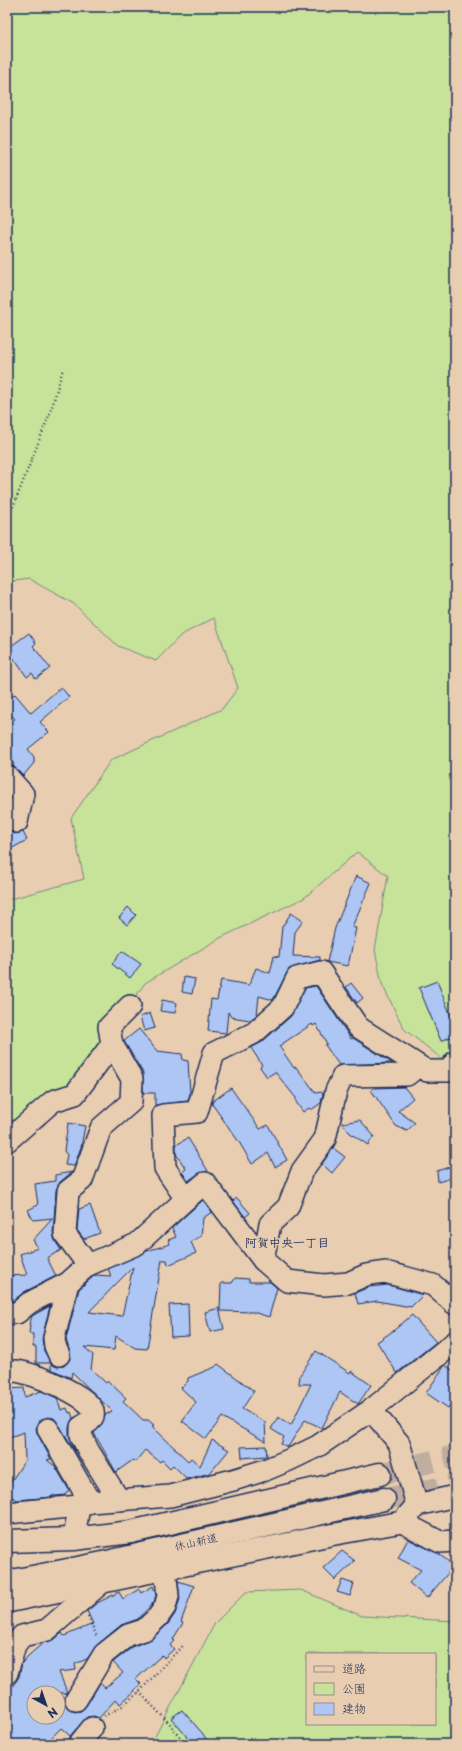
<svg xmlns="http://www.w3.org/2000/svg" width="462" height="1751" font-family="'Playpen Sans','Klee One',sans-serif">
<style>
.green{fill:#c7e299;stroke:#71887c;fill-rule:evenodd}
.building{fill:#aec6f4;stroke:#1b2f5e;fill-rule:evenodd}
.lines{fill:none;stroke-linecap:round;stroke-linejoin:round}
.highway-tunnel{stroke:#c0ada0;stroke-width:22;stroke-dasharray:22 11;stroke-linecap:butt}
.minor-casing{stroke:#1b2f5e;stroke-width:24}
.highway-casing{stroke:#1b2f5e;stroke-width:25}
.path{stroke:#1b2f5e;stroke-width:2.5;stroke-dasharray:1 3;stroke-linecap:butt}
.minor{stroke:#e9cdb0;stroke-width:21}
.highway{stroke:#e9cdb0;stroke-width:22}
.labels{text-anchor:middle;stroke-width:3;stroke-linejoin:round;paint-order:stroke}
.street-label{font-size:11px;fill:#1b2f5e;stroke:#e9cdb0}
.neighbourhood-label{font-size:12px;font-weight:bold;fill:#1b2f5e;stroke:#e9cdb0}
</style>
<rect width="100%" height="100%" fill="#e9cdb0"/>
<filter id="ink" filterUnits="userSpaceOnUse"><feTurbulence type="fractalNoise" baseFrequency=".025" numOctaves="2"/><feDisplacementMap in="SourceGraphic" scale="8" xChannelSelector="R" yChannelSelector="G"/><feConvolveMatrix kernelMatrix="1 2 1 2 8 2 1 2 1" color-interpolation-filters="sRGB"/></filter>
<g filter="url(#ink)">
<g class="green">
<polygon points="7,7 455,7 455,1069 404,1029 382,984 375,950 388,876 357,852 304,898 220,938 145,983 44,1125 7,1147 7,900 84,879 71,818 111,760 222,709 238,688 214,618 181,635 156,661 118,646 74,604 29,579 7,582"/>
<path d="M301,1590L362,1616L455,1621V1744H154L152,1742L215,1623L246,1592ZM307,1654H435V1724H307Z"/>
</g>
<g class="building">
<polygon points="29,633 36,643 33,646 50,668 36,679 32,673 27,677 7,649"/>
<polygon points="61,687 69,697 40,722 49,732 28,749 34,757 34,763 23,776 13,766 14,764 7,756 7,725 15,719 7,710 7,701 15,694 31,713"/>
<polygon points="10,831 15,834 23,832 27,840 7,851 7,833"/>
<polygon points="356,876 371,883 352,927 356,928 348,966 327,962 335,928"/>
<polygon points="128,907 136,915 127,925 119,918"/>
<polygon points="291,913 303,921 295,932 293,956 320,957 320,960 289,969 273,1000 259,996 257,1015 250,1020 231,1017 228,1012 226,1033 208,1031 211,999 217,1000 221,980 249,985 256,968 270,973 274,956 279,957 282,927"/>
<polygon points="122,951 141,964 130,978 112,964"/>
<polygon points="184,977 195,979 192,994 182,992"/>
<polygon points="437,981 455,1026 455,1035 441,1041 419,988"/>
<polygon points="351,983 363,998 357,1003 346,987"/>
<polygon points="316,986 351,1039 353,1038 392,1063 339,1065 325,1045 327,1044 316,1024 313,1026 312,1024 279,1046 294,1068 296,1067 316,1093 321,1092 323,1094 321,1103 311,1110 309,1108 303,1112 296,1102 296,1098 275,1072 267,1077 260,1067 262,1065 251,1048 262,1042 291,1016 305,988"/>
<polygon points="162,1000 177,1003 175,1013 160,1011"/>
<polygon points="150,1013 155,1028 144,1031 140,1017"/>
<polygon points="139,1029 157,1051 182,1054 183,1060 188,1061 190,1093 188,1101 155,1105 155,1093 143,1093 143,1073 124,1041"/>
<polygon points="404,1087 413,1098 398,1111 415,1123 407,1131 396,1126 371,1090 374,1088"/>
<polygon points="231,1088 260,1129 268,1125 287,1160 275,1167 268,1153 252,1164 239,1142 212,1104 213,1101"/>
<polygon points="360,1120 374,1136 368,1145 350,1133 342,1123"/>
<polygon points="68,1123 85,1126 81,1147 74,1166 65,1165 67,1155 64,1151"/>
<polygon points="188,1138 208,1171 198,1174 188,1181 182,1172 186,1169 176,1154 176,1145"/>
<polygon points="333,1148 345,1157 332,1173 322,1164"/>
<polygon points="455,1165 455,1177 438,1182 437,1171"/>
<polygon points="72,1172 60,1182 56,1190 53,1233 55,1241 61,1250 47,1258 56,1276 24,1292 13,1301 7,1301 7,1276 27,1275 20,1254 38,1248 33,1240 53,1218 33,1220 28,1210 38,1205 35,1184 55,1181 55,1175"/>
<polygon points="237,1198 250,1213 245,1217 233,1201"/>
<path d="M203,1200L212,1212L203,1218L201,1236L191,1242L196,1253L168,1265L167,1260H162L147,1349L135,1348L116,1336L114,1350L84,1347L93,1355L91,1369L106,1383L108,1381L126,1398L123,1401L143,1420H148L154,1425L152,1426L188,1461L191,1458L200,1466L212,1440L229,1450L210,1473L187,1479L173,1465L170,1468L162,1460L160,1462L145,1450L135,1462L133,1460L116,1472L94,1433L101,1426L105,1415L112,1411L72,1372L71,1378L51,1369V1364L57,1367L64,1366L68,1362L71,1357L66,1339L79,1289L95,1275L111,1276L108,1269L147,1251L170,1244L168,1240L176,1237L172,1228ZM133,1267L122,1316L89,1312L115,1285Z"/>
<polygon points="90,1205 100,1233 84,1239 77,1230 79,1209"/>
<polygon points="235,1278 249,1279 249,1282 270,1282 277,1288 269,1317 253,1312 220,1311 221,1283 232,1283"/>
<polygon points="388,1285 423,1295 411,1307 377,1301 358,1304 355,1293 369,1287"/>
<polygon points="188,1304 189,1336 171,1337 169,1305"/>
<polygon points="50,1306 42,1339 44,1351 51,1363 36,1363 36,1347 33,1347 33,1334 29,1334 30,1325 29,1325 32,1316"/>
<polygon points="219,1308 224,1329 210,1332 205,1312"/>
<polygon points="412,1315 436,1342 397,1373 377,1342 393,1331"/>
<polygon points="316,1351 350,1373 351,1371 371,1385 358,1404 340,1392 322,1428 305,1420 288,1447 281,1444 284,1437 271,1429 278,1417 291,1425 311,1384 299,1384 300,1375"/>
<polygon points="218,1364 254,1391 242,1409 265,1422 266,1442 222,1417 206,1439 182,1421 196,1402 181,1388 188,1381 188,1378 215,1367"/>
<polygon points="445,1365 455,1372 455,1397 448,1408 426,1393"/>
<polygon points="24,1388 25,1397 41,1391 57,1398 61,1410 67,1408 69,1413 71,1412 73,1418 69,1427 69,1435 75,1451 58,1423 54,1418 48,1417 42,1419 38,1423 36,1429 38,1435 51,1459 47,1460 55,1466 69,1490 65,1495 55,1496 53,1495 52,1497 17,1500 7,1494 7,1488 25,1460 24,1432 7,1438 7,1403 11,1403 10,1389"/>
<polygon points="266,1446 267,1456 242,1458 241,1447"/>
<polygon points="408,1539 439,1554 454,1566 427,1598 409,1583 421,1570 398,1558"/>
<polygon points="342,1551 355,1561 335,1580 323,1568"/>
<polygon points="342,1580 354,1584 350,1596 337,1592"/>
<polygon points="178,1581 194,1586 181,1622 183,1623 173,1639 174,1641 170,1645 174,1649 164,1658 162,1655 136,1679 141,1684 134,1690 135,1691 120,1704 116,1699 99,1718 94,1716 87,1717 70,1736 61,1728 45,1744 7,1744 7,1694 19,1677 22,1663 28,1656 43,1643 55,1639 62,1633 64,1636 93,1624 87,1611 97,1603 119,1592 123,1599 139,1589 141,1593 153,1586 156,1595 154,1602 138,1619 121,1625 97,1645 87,1659 75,1664 76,1670 59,1672 67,1692 66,1693 34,1693 34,1717 58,1717 58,1712 65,1703 70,1710 75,1712 81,1711 86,1706 100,1683 105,1688 123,1673 113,1662 134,1646 152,1639 168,1624 175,1614 180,1599"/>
<polygon points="182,1710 203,1734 209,1744 193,1744 171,1718"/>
</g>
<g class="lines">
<g class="highway-tunnel">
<polyline points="380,1474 455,1456"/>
<polyline points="384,1499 455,1485"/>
</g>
<defs>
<g id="minor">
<polyline points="7,776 23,794 17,822"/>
<polyline points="455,1062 449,1071 427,1071 358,1027 321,972 297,978 283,1007 254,1033 214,1053 197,1112 163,1115 165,1168 186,1199 205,1183 263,1260 287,1281 324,1285 348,1283 366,1275 385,1272 433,1285 455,1304"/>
<polyline points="7,1141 53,1101 75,1094 112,1044 109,1027 130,1006"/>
<polyline points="263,1260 270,1224 288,1207 302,1171 325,1139 336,1091 343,1076 407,1075 418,1066"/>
<polyline points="88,1265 65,1234 68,1191 82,1180 101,1128 131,1102 132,1079 112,1044"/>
<polyline points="7,1313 17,1313 29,1303 68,1283 88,1265 137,1244 186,1199"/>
<polyline points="59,1355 55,1346 54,1338 68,1283"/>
<path d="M7,1372C10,1372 13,1371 16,1371C32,1373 89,1395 93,1411C95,1419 88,1423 81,1427V1435L88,1450L119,1500"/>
<polyline points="371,1410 399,1443 417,1505"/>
<polyline points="48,1429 90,1502"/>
<polyline points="7,1513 79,1506"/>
<polyline points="402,1522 440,1542 455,1541"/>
<polyline points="74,1539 79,1506 90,1502 170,1496 233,1480 265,1470 289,1460 318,1446 371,1410 455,1342"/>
<polyline points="7,1602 330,1535 402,1522 417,1505 455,1496"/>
<polyline points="7,1673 15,1645 22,1636 47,1630 100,1584"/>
<polyline points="76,1700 104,1654 128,1635 144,1630 158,1617 165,1607 168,1596 165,1569"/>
<polyline points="79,1744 92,1728"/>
</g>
<g id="highway">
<polyline points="7,1541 74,1539 131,1532 380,1474"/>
<polyline points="7,1582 103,1563 384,1499"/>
</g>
</defs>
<use href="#minor" class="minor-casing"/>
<use href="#highway" class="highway-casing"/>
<g class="path">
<polyline points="7,522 50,413 63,369"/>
<polyline points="88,1616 97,1637"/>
<polyline points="139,1692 170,1724 184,1744"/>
<polyline points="104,1716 121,1707 139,1692 182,1646"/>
</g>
<use href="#minor" class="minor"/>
<use href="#highway" class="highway"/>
</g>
</g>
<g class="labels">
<g class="street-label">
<text transform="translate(196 1542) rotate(-13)" y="4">休山新道</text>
</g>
<g class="neighbourhood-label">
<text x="287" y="1247">阿賀中央一丁目</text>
</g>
</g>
<rect width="462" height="1751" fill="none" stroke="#e9cdb0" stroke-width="24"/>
<rect x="12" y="12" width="438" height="1727" fill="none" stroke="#1b2f5e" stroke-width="1.5" filter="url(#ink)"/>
<rect x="306" y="1653" width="130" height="72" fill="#e9cdb0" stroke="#978e8f"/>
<rect x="314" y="1666" width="20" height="6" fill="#e9cdb0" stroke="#978e8f"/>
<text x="342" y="1673" font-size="12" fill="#1b2f5e">道路</text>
<rect x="314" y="1683" width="20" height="12" fill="#c7e299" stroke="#978e8f"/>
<text x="342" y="1693" font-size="12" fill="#1b2f5e">公園</text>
<rect x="314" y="1703" width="20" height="12" fill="#aec6f4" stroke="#978e8f"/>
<text x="342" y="1713" font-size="12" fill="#1b2f5e">建物</text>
<g transform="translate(46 1705) rotate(140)"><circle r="19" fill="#e9cdb0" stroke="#978e8f"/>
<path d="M0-3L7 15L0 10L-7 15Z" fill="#1b2f5e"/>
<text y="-6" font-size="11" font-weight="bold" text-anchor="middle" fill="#1b2f5e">N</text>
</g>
</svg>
